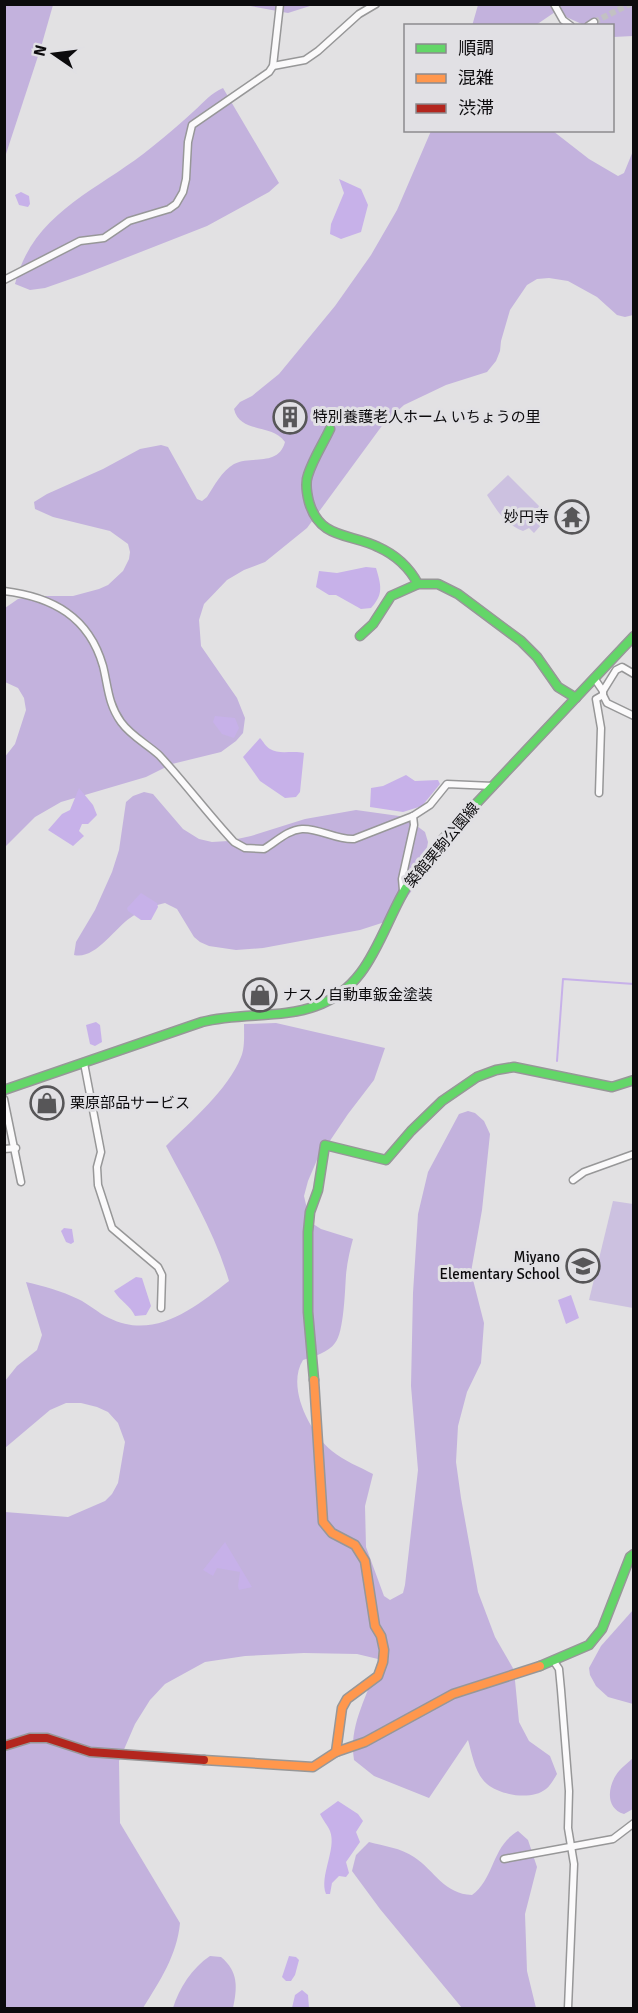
<svg xmlns="http://www.w3.org/2000/svg" width="638" height="2013" font-family="Signika,'Noto Sans JP',sans-serif">
<style>
.green{fill:#ccc1e0}
.forest{fill:#c3b2dd}
.water{fill:#c7b1e9}
.lines{fill:none;stroke-linecap:round;stroke-linejoin:round}
.stream{stroke:#c7b1e9;stroke-width:2}
.street-tunnel{stroke:#c2c1c3;stroke-width:6;stroke-dasharray:6 3;stroke-linecap:butt}
.street-casing{stroke:#979798;stroke-width:9}
.fast-casing{stroke:#979798;stroke-width:11}
.slow-casing{stroke:#979798;stroke-width:11}
.jam-casing{stroke:#979798;stroke-width:11}
.street{stroke:#fbfafb;stroke-width:6}
.fast{stroke:#63d668;stroke-width:8}
.slow{stroke:#ff974d;stroke-width:8}
.jam{stroke:#b3261e;stroke-width:8}
.labels{text-anchor:middle;stroke-width:6;stroke-linejoin:round;paint-order:stroke}
.poi-label{font-size:15px;fill:#0c0b0d;stroke:#e1e0e4;text-anchor:start}
.street-label{font-size:15px;fill:#0c0b0d;stroke:#e1e0e4}
</style>
<rect width="100%" height="100%" fill="#e2e1e3"/>
<g class="green">
<path d="M508,475L549,516L534,533L529,528L523,531C505,524 497,511 487,495Z"/>
<polygon points="613,1201 633,1204 633,1308 589,1300"/>
</g>
<g class="forest">
<polygon points="5,4 53,5 41,47 5,157"/>
<polygon points="245,5 313,5 288,13"/>
<polygon points="478,5 633,5 633,36 613,37 612,26 584,25 555,12 536,25 472,26"/>
<path d="M223,88L279,183L269,192L207,226L82,275L45,288L30,290L15,284C33,211 100,190 152,147C167,135 181,123 194,111C205,101 210,94 223,88Z"/>
<path d="M431,131H553L589,159L618,176L624,173L633,151V315L625,317L617,315L597,297L568,281L549,278L537,279L527,285L510,310L501,341L500,351L496,361L487,372L446,385L404,405L384,423L307,528L265,562L244,570L227,580L204,604L199,620L201,646L237,698L245,718L243,733L236,741L221,752L172,764L146,777L61,802L35,817L5,847L4,758L15,744L26,710L24,698L18,688L5,682V608L18,599L36,596H73L99,589L108,585L123,571L129,559L130,552L128,544L110,531L53,517L35,509L34,502L47,494L103,469L140,449L161,445L168,447L197,499L202,501L207,497C214,486 222,471 234,464C252,455 278,467 285,442C272,423 240,434 234,409L240,402L252,396L279,374L335,306L371,255L397,210Z"/>
<path d="M144,792L153,794L183,829L199,839L212,842L228,841L251,836L305,819L356,810L399,816L409,820L425,832L428,842L422,876L391,920L360,930L263,948L236,950L209,946L200,942L194,937L177,909L165,903C152,906 141,910 130,918C114,929 95,960 74,955L76,942L95,910L112,872L119,850L126,802L133,796Z"/>
<path d="M276,1023L385,1048L374,1080L348,1114L317,1160L308,1181L304,1196L310,1222L321,1229L353,1239C350,1250 347,1263 346,1275C345,1289 344,1333 335,1343C329,1352 313,1357 303,1360C286,1387 310,1433 332,1451C344,1461 360,1467 373,1474L365,1506L366,1547L384,1596L390,1600L403,1593L405,1585L418,1470L411,1386L413,1293L418,1214L428,1172L459,1114L468,1111L475,1113L484,1121L490,1134L482,1210L471,1272L484,1323L481,1363L467,1392L458,1426L456,1462L461,1498L478,1592L495,1637L514,1670L519,1722L529,1741L550,1756L557,1774C554,1779 550,1786 546,1789C531,1801 500,1795 487,1784C475,1774 472,1754 468,1740L429,1798L374,1776L354,1760C348,1722 370,1695 378,1659L357,1654L304,1653L245,1656L205,1662L165,1684L150,1700L135,1724L119,1761L120,1823L180,1923C177,1955 160,1981 143,2008H5V1512L68,1517L105,1501L112,1494L118,1483L125,1442L118,1423L108,1412L97,1407L81,1403H66L50,1410L5,1448V1381L17,1366L37,1350L42,1335L26,1282C43,1286 62,1291 78,1299C89,1304 98,1313 109,1318C155,1341 195,1307 229,1281C215,1233 189,1190 166,1146C191,1121 228,1090 241,1057C245,1048 244,1034 244,1024Z"/>
<polygon points="633,1610 633,1704 608,1697 596,1686 590,1675 589,1668 601,1646"/>
<path d="M633,1758V1809L624,1814C604,1808 608,1784 619,1771C623,1766 629,1762 633,1758Z"/>
<path d="M518,1831L528,1840L537,1867L525,1914L527,1971L536,2008H462L380,1909L352,1871L356,1855L369,1842C384,1846 401,1848 414,1857C435,1871 444,1894 472,1895C495,1878 491,1847 518,1831Z"/>
<path d="M210,1956L221,1957C239,1972 237,1988 233,2008H173C179,1988 192,1968 210,1956Z"/>
</g>
<g class="water">
<polygon points="339,179 361,189 368,205 361,232 341,239 330,234 331,224 344,193"/>
<polygon points="21,192 29,196 30,204 28,207 19,205 15,195"/>
<path d="M366,567L376,568C381,585 384,594 371,608L361,609L336,595H329L316,587L319,571L337,573Z"/>
<polygon points="215,716 235,718 239,728 234,738 222,734 213,722"/>
<path d="M260,738C263,741 266,747 270,749C279,755 293,750 304,753L300,792L296,797L285,798L260,781L243,757Z"/>
<polygon points="406,775 415,781 438,780 440,784 422,806 403,812 370,807 371,788 383,786"/>
<polygon points="79,788 93,805 97,815 88,824 82,824 79,831 84,836 73,846 48,830 62,814 70,810"/>
<polygon points="141,893 157,903 158,907 151,920 141,920 128,911 127,908"/>
<polygon points="96,1022 100,1025 102,1042 95,1046 90,1044 86,1025"/>
<polygon points="64,1228 72,1229 74,1242 71,1244 66,1242 61,1231"/>
<path d="M136,1277L142,1278L151,1306L146,1315L135,1316C130,1305 121,1302 114,1291Z"/>
<polygon points="571,1295 579,1318 566,1324 558,1300"/>
<polygon points="225,1542 252,1587 239,1590 238,1586 240,1572 217,1568 213,1576 203,1570"/>
<path d="M338,1801L358,1814L363,1821L356,1832L360,1842L346,1862L349,1873L346,1877L339,1876L332,1883L330,1894H326C319,1876 337,1849 330,1831C328,1826 323,1820 320,1814Z"/>
<polygon points="289,1956 296,1957 299,1960 295,1975 291,1981 286,1981 282,1977"/>
<polygon points="302,1990 308,1995 309,2008 292,2008 295,1995"/>
</g>
<g class="lines">
<polyline class="stream" points="557,1061 563,979 634,984"/>
<polyline class="street-tunnel" points="594,22 630,4"/>
<defs>
<g id="street">
<polyline points="554,4 563,20 571,26"/>
<polyline points="588,26 594,22"/>
<polyline points="273,66 305,60 318,51 359,14 376,4"/>
<polyline points="4,280 80,241 104,238 129,221 169,209 176,204 183,192 186,179 188,142 192,125 269,72 273,66 280,4"/>
<path d="M4,591C53,597 89,617 103,666C108,686 108,704 121,722C131,736 147,744 159,755C185,783 208,814 234,842L245,848L264,849C276,842 287,830 302,829C319,828 336,840 354,839L413,816L430,805L447,784L493,786"/>
<polyline points="594,678 603,691 603,695 607,703 634,716"/>
<polyline points="603,691 616,670 622,667 634,674"/>
<polyline points="599,793 601,728 596,699 603,695"/>
<polyline points="403,890 402,879 414,825 413,816"/>
<polyline points="84,1063 101,1152 97,1167 98,1185 112,1228 158,1267 162,1275 161,1308"/>
<polyline points="4,1099 21,1182"/>
<polyline points="4,1149 16,1148"/>
<polyline points="573,1180 584,1172 634,1154"/>
<polyline points="553,1660 559,1669 561,1690 569,1791 568,1828 574,1864 568,2008"/>
<polyline points="504,1859 613,1839 634,1823"/>
</g>
<g id="fast">
<path d="M330,429C323,444 313,459 308,475C305,483 307,494 309,502C320,540 350,533 378,547C396,555 409,567 418,584"/>
<polyline points="360,636 373,624 391,596 418,584 438,584 458,594 521,641 537,657 558,687 576,698"/>
<path d="M4,1090L202,1022C240,1012 281,1019 316,1006C368,988 379,936 403,893C413,874 427,858 441,841L634,636"/>
<polyline points="314,1380 308,1312 308,1232 310,1212 318,1190 325,1145 386,1160 411,1131 442,1101 477,1077 496,1070 514,1067 612,1087 634,1080"/>
<polyline points="540,1666 589,1645 602,1629 630,1557 634,1554"/>
</g>
<g id="slow">
<polyline points="314,1380 323,1522 332,1533 355,1545 365,1561 375,1626 381,1636 384,1650 383,1662 378,1676 347,1699 342,1708 336,1752"/>
<polyline points="204,1760 313,1767 336,1752 365,1742 453,1694 540,1666"/>
</g>
<polyline id="jam" points="4,1746 30,1738 47,1738 90,1752 204,1760"/>
</defs>
<use href="#street" class="street-casing"/>
<use href="#fast" class="fast-casing"/>
<use href="#slow" class="slow-casing"/>
<use href="#jam" class="jam-casing"/>
<use href="#street" class="street"/>
<use href="#fast" class="fast"/>
<use href="#slow" class="slow"/>
<use href="#jam" class="jam"/>
</g>
<defs>
<symbol id="building-ring" viewBox="-11 -11 22 22"><circle r="9.5" fill="#e1e0e4" stroke="#575658" stroke-width="1.5"/><path d="M-4-6H4V6H1V3H-1V6H-4ZM-2.5-4.3h1.7v1.8h-1.7ZM.8-4.3h1.7v1.8H.8ZM-2.5-1h1.7V.8h-1.7ZM.8-1h1.7V.8H.8Z" fill="#575658"/></symbol>
<symbol id="temple-ring" viewBox="-11 -11 22 22"><circle r="9.5" fill="#e1e0e4" stroke="#575658" stroke-width="1.5"/><path d="M0-6L5-2H3V0L6.5 2.5H4V6H1.5V3h-3V6H-4V2.5H-6.5L-3 0V-2H-5Z" fill="#575658"/></symbol>
<symbol id="shop-ring" viewBox="-11 -11 22 22"><circle r="9.5" fill="#e1e0e4" stroke="#575658" stroke-width="1.5"/><path d="M-5-2.5h2.3a2.7 3.5 0 0 1 5.4 0H5L5.5 6h-11ZM-1.5-2.5h3a1.5 2.3 0 0 0-3 0Z" fill="#575658"/></symbol>
<symbol id="school-ring" viewBox="-11 -11 22 22"><circle r="9.5" fill="#e1e0e4" stroke="#575658" stroke-width="1.5"/><path d="M0-5L7-2L0 1L-7-2ZM-4 1L0 2.5L4 1V4Q0 6-4 4Z" fill="#575658"/></symbol>
</defs>
<g fill-rule="evenodd">
<use href="#building-ring" x="271" y="398" width="38" height="38"/>
<use href="#temple-ring" x="553" y="498" width="38" height="38"/>
<use href="#shop-ring" x="241" y="976" width="38" height="38"/>
<use href="#shop-ring" x="28" y="1084" width="38" height="38"/>
<use href="#school-ring" x="564" y="1247" width="38" height="38"/>
</g>
<g class="labels">
<g class="poi-label">
<text x="313" y="422">特別養護老人ホーム いちょうの里</text>
<text x="549" y="522" text-anchor="end">妙円寺</text>
<text x="283" y="1000">ナスノ自動車鈑金塗装</text>
<text x="70" y="1108">栗原部品サービス</text>
<text x="560" y="1262" text-anchor="end">Miyano<tspan x="560" dy="17">Elementary School</tspan></text>
</g>
<g class="street-label">
<text transform="translate(442 845) rotate(-50)" y="5">築館栗駒公園線</text>
</g>
</g>
<rect width="638" height="2013" fill="none" stroke="#0c0b0d" stroke-width="12"/>
<rect x="404" y="24" width="210" height="108" fill="#e1e0e4" stroke="#8c8b8e" stroke-width="1.5"/>
<rect x="416" y="44" width="30" height="9" fill="#63d668" stroke="#8c8b8e" stroke-width="1.5"/>
<text x="458" y="54" font-size="18" fill="#0c0b0d">順調</text>
<rect x="416" y="74" width="30" height="9" fill="#ff974d" stroke="#8c8b8e" stroke-width="1.5"/>
<text x="458" y="84" font-size="18" fill="#0c0b0d">混雑</text>
<rect x="416" y="104" width="30" height="9" fill="#b3261e" stroke="#8c8b8e" stroke-width="1.5"/>
<text x="458" y="114" font-size="18" fill="#0c0b0d">渋滞</text>
<g transform="translate(54 54) rotate(284)" stroke="#e1e0e4" stroke-width="4.5" paint-order="stroke">
<path d="M0-4.5L10 22L0 15L-10 22Z" fill="#0c0b0d"/>
<text y="-9" font-size="16" font-weight="bold" text-anchor="middle" fill="#0c0b0d">N</text>
</g>
</svg>
